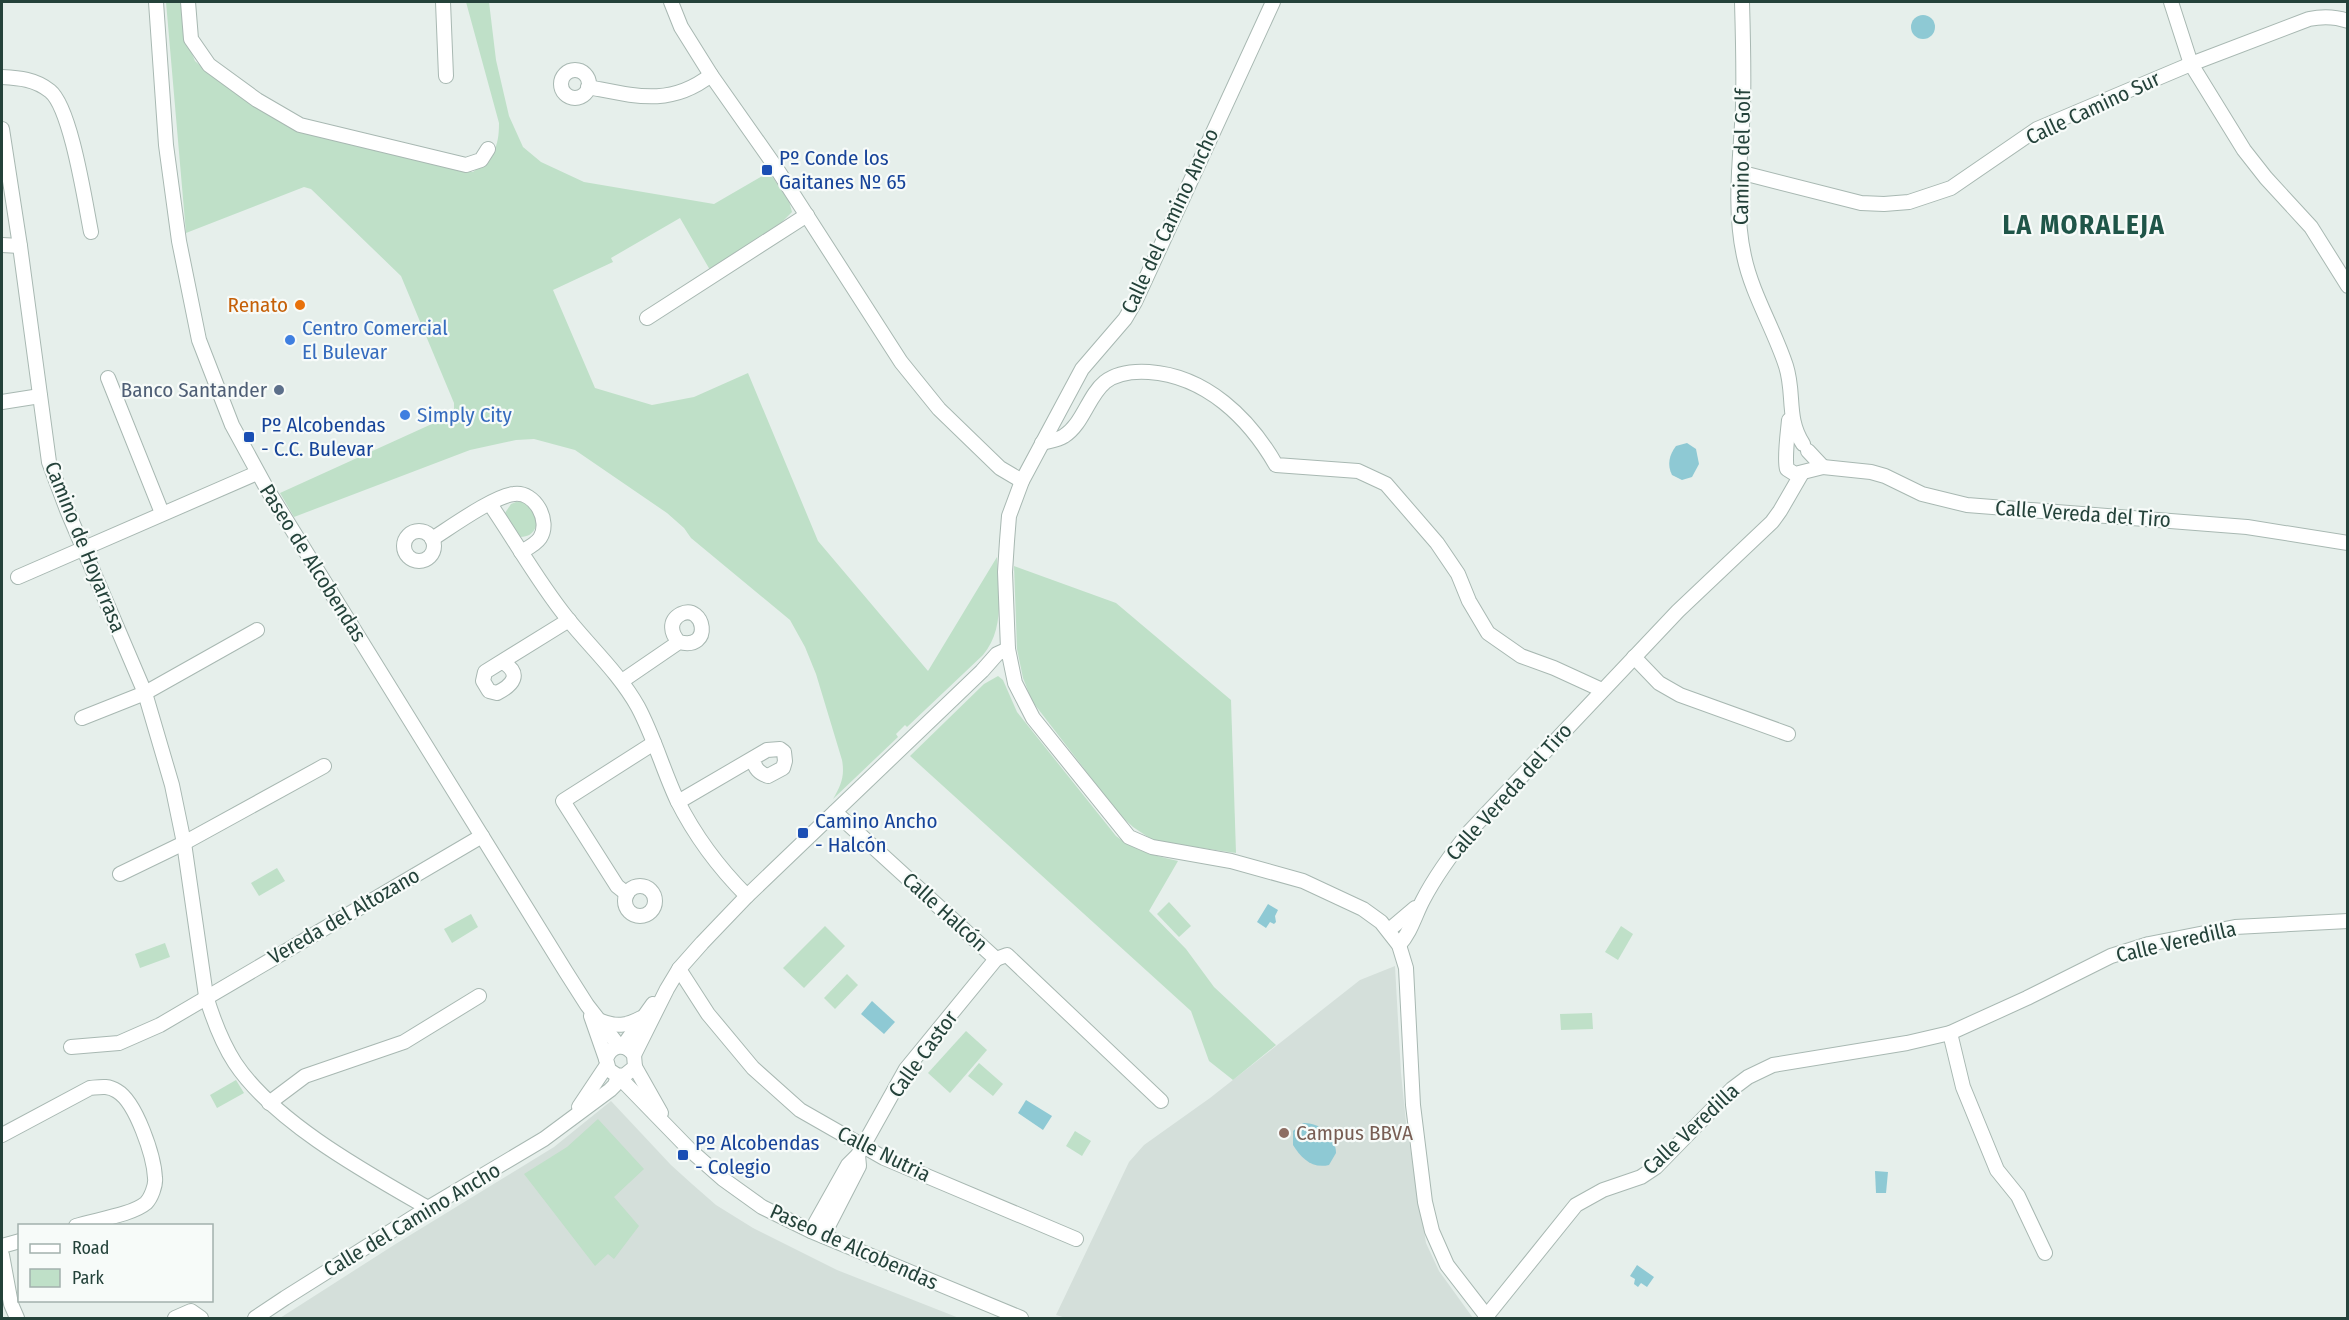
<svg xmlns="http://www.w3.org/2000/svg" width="2349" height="1320" font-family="'Fira Sans Condensed',sans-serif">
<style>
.built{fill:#d4dfda}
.green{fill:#bfe0c8}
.water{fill:#8ec9d4}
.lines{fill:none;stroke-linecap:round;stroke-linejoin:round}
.minor-casing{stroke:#a8b8b2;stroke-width:16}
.minor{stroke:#fff;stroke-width:14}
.transit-dot{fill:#1a4fb4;stroke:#f7fbf9;stroke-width:2}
.food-dot{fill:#e8710a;stroke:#f7fbf9;stroke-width:2}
.shop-dot{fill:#3f7fe0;stroke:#f7fbf9;stroke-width:2}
.service-dot{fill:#5c6f8a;stroke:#f7fbf9;stroke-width:2}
.education-dot{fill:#8d6e63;stroke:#f7fbf9;stroke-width:2}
.labels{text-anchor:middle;stroke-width:4.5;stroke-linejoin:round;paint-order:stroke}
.street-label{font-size:21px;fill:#24423a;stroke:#f7fbf9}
.transit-label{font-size:21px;fill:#164399;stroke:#f7fbf9;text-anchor:start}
.food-label{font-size:21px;fill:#c56008;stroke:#f7fbf9;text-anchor:end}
.shop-label{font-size:21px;fill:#366cbe;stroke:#f7fbf9;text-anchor:start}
.service-label{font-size:21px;fill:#4e5e75;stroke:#f7fbf9;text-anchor:end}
.education-label{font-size:21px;fill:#785e54;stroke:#f7fbf9;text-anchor:start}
.district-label{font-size:27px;font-weight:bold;letter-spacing:1.5px;fill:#1f5548;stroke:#f7fbf9}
</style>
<rect width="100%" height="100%" fill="#e6efeb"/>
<g class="built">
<polygon points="1395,966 1401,1073 1406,1122 1426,1243 1439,1271 1473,1318 1066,1318 1056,1315 1129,1162 1144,1145 1210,1098 1360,980"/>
<polygon points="611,1101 671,1165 692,1184 716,1205 753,1228 837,1270 959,1318 280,1318 394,1245 554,1147"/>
</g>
<g class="green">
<path d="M166,2H182L186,39L195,61L213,77L297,129L473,172C493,157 499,149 499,123L466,2H489L496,60L509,116L523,147L541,162L584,182L714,204L769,172L789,201L792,212L782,222L710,270L680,218L611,258L613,262L553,290L595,388L652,405L694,397L748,373L818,541L928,671L997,557C998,591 1006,627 983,655L907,727L905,725L896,734L898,737L833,799C841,785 845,776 842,760L816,674L805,647L790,620L691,538L684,528L667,513L575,450L534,439L516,440L470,450L294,517L280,493L445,418L454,411V403L401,276L311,189L304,187L186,233Z"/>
<path d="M516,502C530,500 534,511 538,522C534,532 531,537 519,537L508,524L505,513L511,504Z"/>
<polygon points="1014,566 1116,603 1231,700 1236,853 1154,841 1133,827 1119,814 1032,701 1023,678 1017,649"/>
<path d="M998,676L1003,680L1017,712L1116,836C1135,851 1155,856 1178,861L1149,911L1186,949L1214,987L1276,1045L1233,1080L1209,1061L1191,1011L910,756L984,684Z"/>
<polygon points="277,868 285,881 259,896 251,883"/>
<polygon points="1169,902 1191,926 1179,937 1157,914"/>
<polygon points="471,914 478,927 452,943 444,929"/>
<polygon points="825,926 845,946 804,988 783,968"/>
<polygon points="1621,926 1633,934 1618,960 1605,952"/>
<polygon points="165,943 170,957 140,968 135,954"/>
<polygon points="847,974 858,985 835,1009 824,998"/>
<polygon points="1592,1013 1593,1029 1561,1030 1560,1014"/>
<polygon points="966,1031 987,1050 950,1093 928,1073"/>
<polygon points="979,1063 1003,1084 993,1096 968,1076"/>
<polygon points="236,1080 244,1093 217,1108 210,1095"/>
<polygon points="598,1119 644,1169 614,1197 639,1226 614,1259 608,1254 595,1266 524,1174 567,1147"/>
<polygon points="1075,1131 1091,1141 1082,1156 1066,1146"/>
</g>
<g class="water">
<circle cx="1923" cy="27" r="12"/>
<path d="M1687,443L1696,449L1699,464L1692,477L1682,480L1672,475C1667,465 1669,455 1676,446Z"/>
<polygon points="1268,904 1278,910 1275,916 1276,922 1274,924 1270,922 1266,928 1257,922"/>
<polygon points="872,1001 895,1022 884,1034 861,1014"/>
<polygon points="1026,1100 1052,1116 1043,1130 1018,1113"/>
<path d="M1303,1123C1320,1122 1336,1137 1336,1153L1329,1165C1312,1169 1301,1158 1293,1145V1131Z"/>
<polygon points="1875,1171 1888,1172 1886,1193 1876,1193"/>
<polygon points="1637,1265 1654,1277 1647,1287 1641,1283 1638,1287 1634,1284 1635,1279 1630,1276"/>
</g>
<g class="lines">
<defs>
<g id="minor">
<polyline points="156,2 166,145 179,241 199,340 232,425 267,489 566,972 587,1005 619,1046"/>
<polyline points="188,2 191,39 209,65 257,100 300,125 466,165 481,160 488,149"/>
<polyline points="443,2 446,76"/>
<polyline points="671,2 681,27 711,75 775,166 901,362 939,409 1000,468 1022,481"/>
<polyline points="1273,2 1135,302 1125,319 1082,369 1022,481 1009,516 1007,541 1005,572 1008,649 1015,683 1033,718 1129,837 1152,847 1231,861 1303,881 1363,909 1381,922 1399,945 1406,968 1413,1105 1425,1202 1432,1231 1447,1265 1488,1318"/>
<path d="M1742,2C1743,36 1744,71 1743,106C1741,156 1733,206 1744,256C1752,294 1774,329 1786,366C1795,394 1786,418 1803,444"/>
<polyline points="2171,2 2191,64 2244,150 2266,178 2311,227 2348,286"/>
<circle cx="575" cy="84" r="14"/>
<path d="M2,77C19,78 35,79 50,91C71,108 85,202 91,232"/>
<path d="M588,87C635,96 670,107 711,75"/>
<path d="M2,129L20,246L49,462L67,510L145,693L172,785L184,843L206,996C213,1019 222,1043 235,1063C274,1122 367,1173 428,1208"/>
<path d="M1739,172L1861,203L1884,204L1909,202L1951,188L2037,129L2191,64L2309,19C2323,16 2334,16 2348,21"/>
<polyline points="2,245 20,246"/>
<polyline points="647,318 807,215"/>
<polyline points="108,378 162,513"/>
<polyline points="2,402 40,396"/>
<path d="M1789,420C1788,432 1784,459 1787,469L1795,474L1823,467L1808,451"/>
<path d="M1042,443C1049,441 1058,440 1064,436C1083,424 1088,396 1105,382C1118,372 1134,371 1149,372C1206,376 1249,418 1276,465L1358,471L1386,484L1437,543L1458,574L1469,601L1488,633L1521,656L1554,668L1602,690"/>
<polyline points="1823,467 1871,472 1885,476 1922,494 1967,505 2247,527 2348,543"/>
<path d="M490,504C516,542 538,582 567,618C591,648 619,673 638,707C654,737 663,770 677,800C695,836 719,868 747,896"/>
<circle cx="419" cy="546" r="15"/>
<path d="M432,539C451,527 494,496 514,494C535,491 551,521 540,538C536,544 528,548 521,552"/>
<polyline points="18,577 257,473"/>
<polyline points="1634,657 1659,683 1680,695 1788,734"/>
<path d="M503,662C522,674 513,685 497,693L489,691L483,681L485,672L569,620"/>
<path d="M622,681L679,642C714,651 704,603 681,614C668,621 671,634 679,642"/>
<polyline points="82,718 145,693 257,630"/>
<path d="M678,802L767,750L780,749L784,752L785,761L783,768L768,776C759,773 755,769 753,759"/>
<polyline points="835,812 996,959 1007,955 1161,1101"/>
<polyline points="120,874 184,843 324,766"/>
<circle cx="640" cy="901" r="15"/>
<polyline points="627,894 617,886 563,801 654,743"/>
<polyline points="1389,930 1415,908"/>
<path d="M1399,945C1411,932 1415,915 1423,900C1436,875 1453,852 1470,831L1678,611L1772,522L1780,511L1802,473"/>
<polyline points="679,969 708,1014 753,1068 800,1110 884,1158 1076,1239"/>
<polyline points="591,1016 606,1059"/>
<path d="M601,1021C617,1027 626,1026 641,1018"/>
<polyline points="1950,1033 1963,1087 1997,1170 2018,1196 2045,1253"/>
<polyline points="623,1046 653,1004"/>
<polyline points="71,1047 119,1043 160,1025 482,836"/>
<polyline points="634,1055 667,989 679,969 702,943 747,896 982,671 997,654 1008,649"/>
<polyline points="635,1067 661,1113"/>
<path d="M618,1076L625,1075L635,1067L634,1055C625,1042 611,1045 606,1059L609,1070L618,1076L690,1150L723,1179L762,1207L811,1231L1021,1318"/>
<polyline points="269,1103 305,1076 404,1042 479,996"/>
<polyline points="579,1107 607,1065"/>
<path d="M2,1135L90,1088C100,1087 108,1085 117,1091C136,1102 154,1156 155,1178C156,1185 151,1198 146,1203C132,1215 94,1220 76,1226"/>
<polyline points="811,1231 848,1165 858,1155 906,1069 996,959"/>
<polyline points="823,1236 859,1166 858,1155"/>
<polyline points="2,1246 20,1241"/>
<polyline points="2,1255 11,1304 17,1318"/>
<polyline points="175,1318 191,1311 201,1318"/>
<polyline points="255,1318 285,1298 428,1208 544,1139 610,1090 615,1085 618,1076"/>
<polyline points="1485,1318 1576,1205 1603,1190 1641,1177 1656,1167 1732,1089 1748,1077 1773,1065 1907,1043 1950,1033 2027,998 2111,956 2149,944 2235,927 2348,921"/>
</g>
</defs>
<use href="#minor" class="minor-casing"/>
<use href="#minor" class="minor"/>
</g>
<g class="transit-dot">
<rect x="761" y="164" width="12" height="12" rx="3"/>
<rect x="243" y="431" width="12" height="12" rx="3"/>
<rect x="797" y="827" width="12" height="12" rx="3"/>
<rect x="677" y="1149" width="12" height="12" rx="3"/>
</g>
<circle class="food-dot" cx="300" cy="305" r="6"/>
<g class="shop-dot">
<circle cx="290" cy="340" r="6"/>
<circle cx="405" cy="415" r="6"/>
</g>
<circle class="service-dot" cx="279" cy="390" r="6"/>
<circle class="education-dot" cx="1284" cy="1133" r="6"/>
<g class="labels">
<g class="street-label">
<text transform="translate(2093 108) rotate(-25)" y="7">Calle Camino Sur</text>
<text transform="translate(1742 157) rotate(-89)" y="7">Camino del Golf</text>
<text transform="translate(1170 221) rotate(-65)" y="7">Calle del Camino Ancho</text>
<text transform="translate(2083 514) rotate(4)" y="7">Calle Vereda del Tiro</text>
<text transform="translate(85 547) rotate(68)" y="7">Camino de Hoyarrasa</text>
<text transform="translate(313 563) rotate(58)" y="7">Paseo de Alcobendas</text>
<text transform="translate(1509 792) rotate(-48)" y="7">Calle Vereda del Tiro</text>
<text transform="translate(945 912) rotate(42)" y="7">Calle Halcón</text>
<text transform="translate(344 916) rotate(-30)" y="7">Vereda del Altozano</text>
<text transform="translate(2176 942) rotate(-13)" y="7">Calle Veredilla</text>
<text transform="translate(923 1054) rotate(-54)" y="7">Calle Castor</text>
<text transform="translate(1691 1129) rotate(-43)" y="7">Calle Veredilla</text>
<text transform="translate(884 1154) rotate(26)" y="7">Calle Nutria</text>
<text transform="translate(412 1220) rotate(-31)" y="7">Calle del Camino Ancho</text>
<text transform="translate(854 1247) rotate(24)" y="7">Paseo de Alcobendas</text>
</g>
<g class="transit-label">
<text x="779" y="165">Pº Conde los<tspan x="779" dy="24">Gaitanes Nº 65</tspan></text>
<text x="261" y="432">Pº Alcobendas<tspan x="261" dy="24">- C.C. Bulevar</tspan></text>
<text x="815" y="828">Camino Ancho<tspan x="815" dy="24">- Halcón</tspan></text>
<text x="695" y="1150">Pº Alcobendas<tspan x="695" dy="24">- Colegio</tspan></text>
</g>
<g class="food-label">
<text x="288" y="312">Renato</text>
</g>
<g class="shop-label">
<text x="302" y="335">Centro Comercial<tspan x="302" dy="24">El Bulevar</tspan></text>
<text x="417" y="422">Simply City</text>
</g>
<g class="service-label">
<text x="267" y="397">Banco Santander</text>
</g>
<g class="education-label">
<text x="1296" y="1140">Campus BBVA</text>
</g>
<g class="district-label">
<text x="2084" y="234">LA MORALEJA</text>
</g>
</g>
<rect width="2349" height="1320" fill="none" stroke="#24423a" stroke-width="6"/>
<rect x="18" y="1224" width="195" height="78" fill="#f7fbf9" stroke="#a3b1ad" stroke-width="1.5"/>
<rect x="30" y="1244" width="30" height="9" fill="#ffffff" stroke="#a3b1ad" stroke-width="1.5"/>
<text x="72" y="1254" font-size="18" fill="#24423a">Road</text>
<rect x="30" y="1269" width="30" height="18" fill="#bfe0c8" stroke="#a3b1ad" stroke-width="1.5"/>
<text x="72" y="1284" font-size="18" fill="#24423a">Park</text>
</svg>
